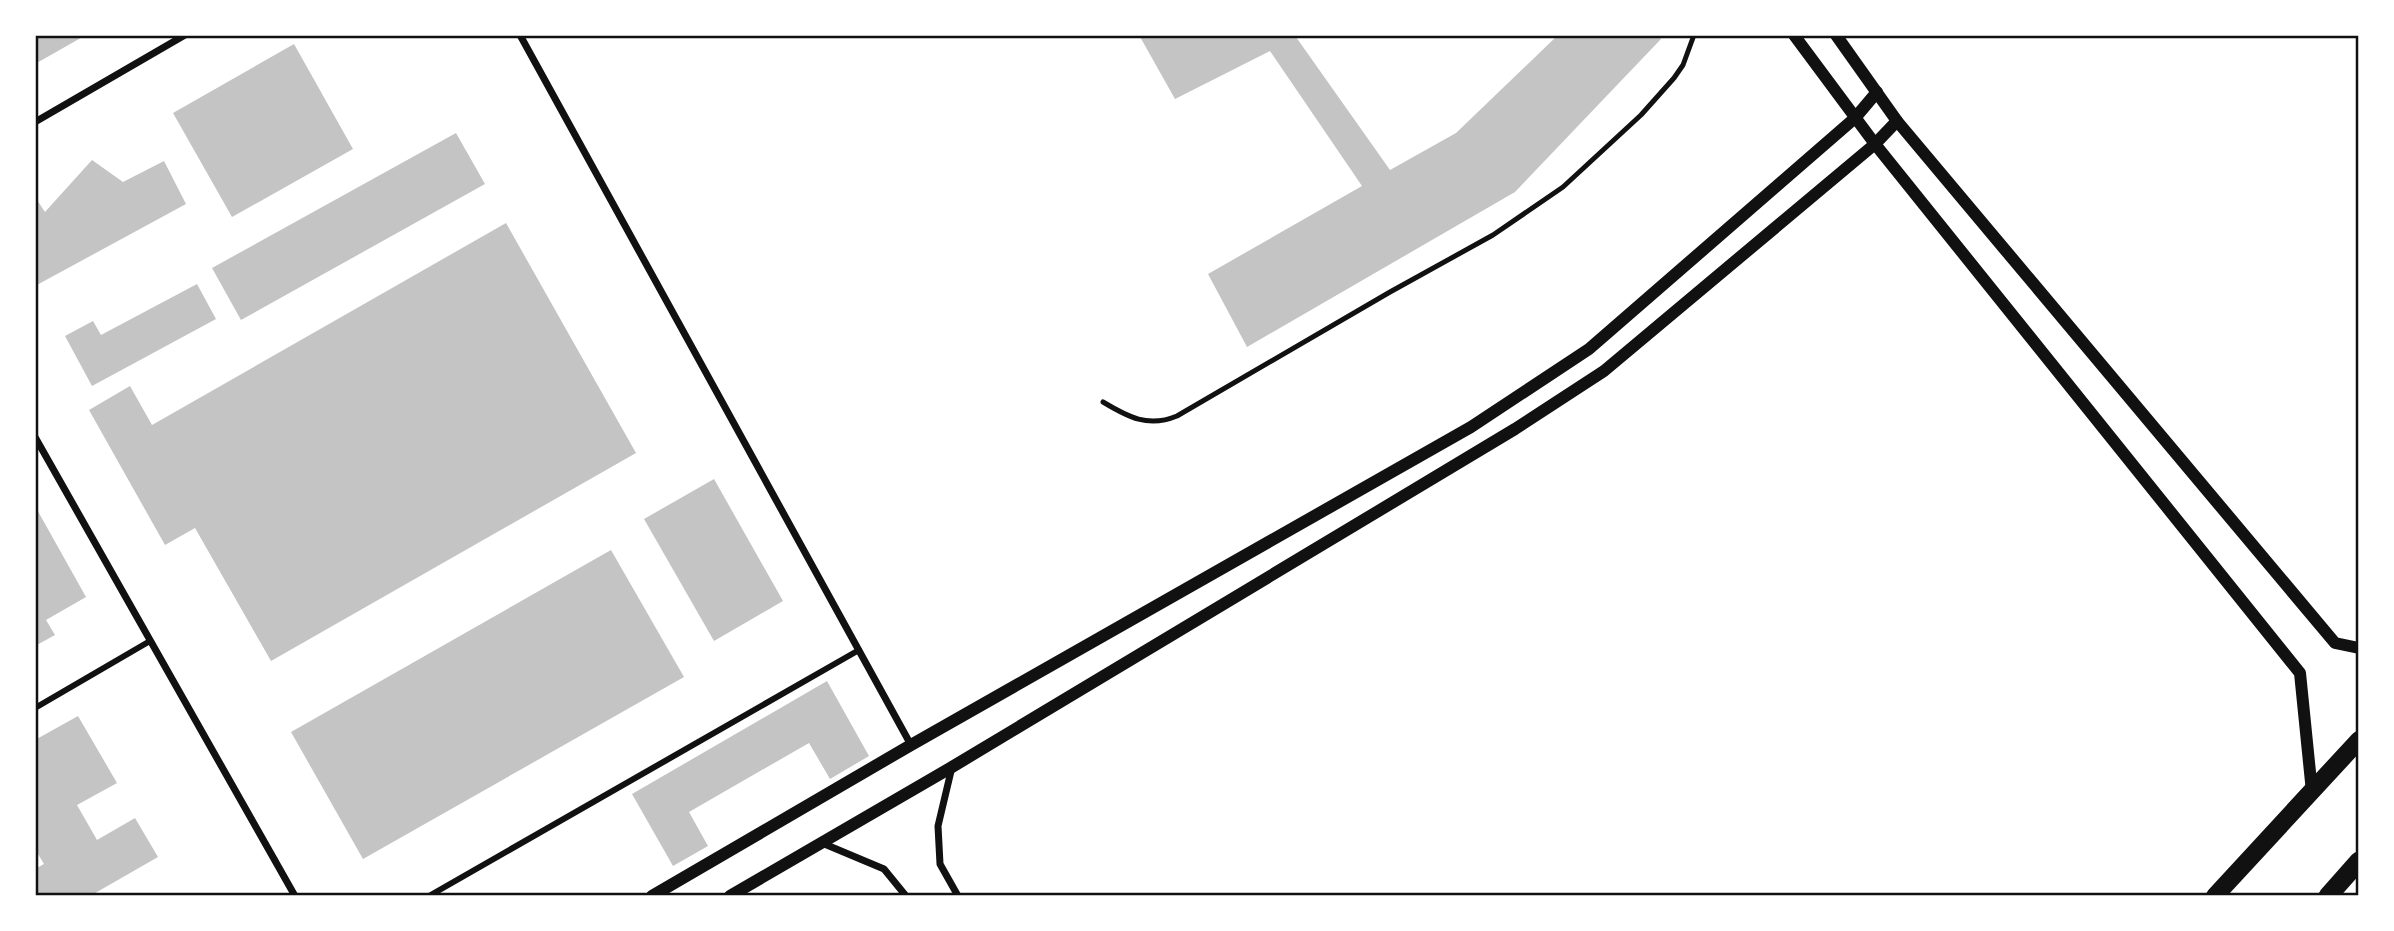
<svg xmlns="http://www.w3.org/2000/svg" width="2394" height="931" font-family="'Alegreya Sans',sans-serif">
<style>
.building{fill:#c4c4c4}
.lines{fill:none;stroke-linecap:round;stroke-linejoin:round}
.service{stroke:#111;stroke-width:5}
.pedestrian{stroke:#111;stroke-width:6}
.minor{stroke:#111;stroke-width:7}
.tertiary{stroke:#111;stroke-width:12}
.primary{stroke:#111;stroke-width:18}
.trunk{stroke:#111;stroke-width:19}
.neatline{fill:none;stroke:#111;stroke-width:2.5}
</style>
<rect width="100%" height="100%" fill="#fff"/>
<g class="building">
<polygon points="35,35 86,35 35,64"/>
<polygon points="1139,35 1300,35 1296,37 1390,170 1456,133 1558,35 1658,35 1661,39 1515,192 1247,347 1208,274 1362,186 1270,51 1175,99"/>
<polygon points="294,44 353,149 232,217 173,113"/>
<polygon points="456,133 485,184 241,320 212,268"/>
<polygon points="92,160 123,182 164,161 186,204 35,286 35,202 37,200 45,212"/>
<polygon points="506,223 636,453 271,661 195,528 165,545 89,410 130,386 152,425"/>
<polygon points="197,284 216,319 92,386 65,336 93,321 101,335"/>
<polygon points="714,479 783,601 714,641 644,519"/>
<polygon points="35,506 86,597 46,620 55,635 35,646"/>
<polygon points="611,550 684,677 363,859 291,732"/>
<polygon points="827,681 869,756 830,779 809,743 689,812 708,846 673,866 632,794"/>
<polygon points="78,716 117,783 77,805 97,840 135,818 158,857 90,896 35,896 35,869 44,864 35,849 35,740"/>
</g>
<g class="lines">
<path class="service" d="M1103,402C1128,417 1148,428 1177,416L1390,292L1493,235L1563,187L1641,115L1674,78L1683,65L1694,35"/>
<g class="pedestrian">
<polyline points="35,708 150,641"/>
<polyline points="429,896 859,650"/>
</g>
<g class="minor">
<polyline points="520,35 911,745"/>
<polyline points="35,122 185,35"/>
<polyline points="35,437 295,896"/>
<polyline points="952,767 938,826 940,864 958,896"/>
<polyline points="822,843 884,869 906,896"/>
</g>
<g class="tertiary">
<polyline points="1794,35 1875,144 2300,673 2312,792"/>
<polyline points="1836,35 1897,121 2335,643 2359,648"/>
<polyline points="652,896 911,745 1471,427 1589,349 1855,118 1877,92"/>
<polyline points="730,896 952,767 1515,429 1604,371 1875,144 1897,121"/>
</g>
<polyline class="primary" points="2215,896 2359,740"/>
<polyline class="trunk" points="2328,896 2359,861"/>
</g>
<rect width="2394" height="931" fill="none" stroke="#ffffff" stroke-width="74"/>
<rect x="37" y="37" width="2320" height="857" class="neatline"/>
</svg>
